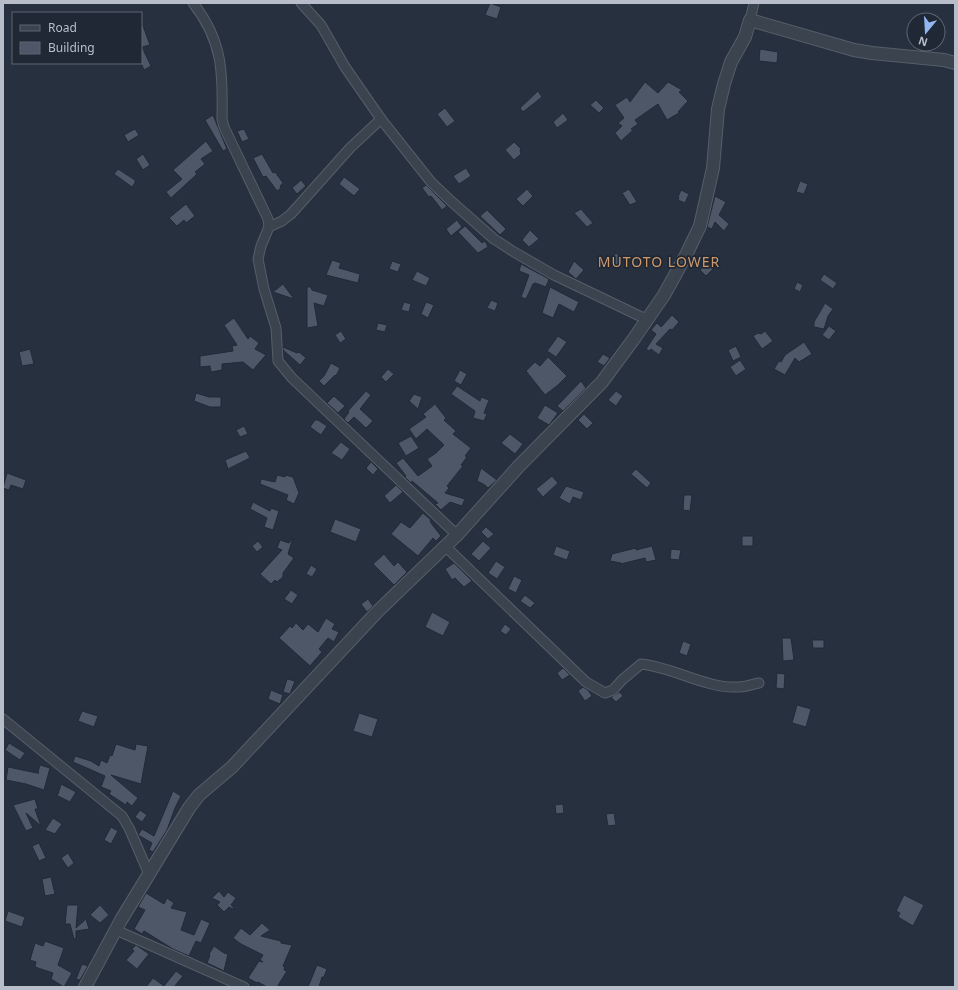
<svg xmlns="http://www.w3.org/2000/svg" width="958" height="990" font-family="'Noto Sans',sans-serif">
<style>
.building{fill:#4d5768;stroke:#212a36}
.lines{fill:none;stroke-linecap:round;stroke-linejoin:round}
.minor-casing{stroke:#555e69;stroke-width:11}
.tertiary-casing{stroke:#555e69;stroke-width:14}
.minor{stroke:#3b434f;stroke-width:9}
.tertiary{stroke:#3b434f;stroke-width:12}
.labels{text-anchor:middle;stroke-width:3.5;stroke-linejoin:round;paint-order:stroke}
.quarter-label{font-size:14px;letter-spacing:1px;fill:#d0996b;stroke:#1f2834}
</style>
<rect width="100%" height="100%" fill="#27303f"/>
<g class="building">
<polygon points="490,3 501,7 497,19 485,15"/>
<polygon points="141,23 142,23 150,45 142,47 151,66 144,70 141,63"/>
<polygon points="760,49 778,52 777,63 759,61"/>
<polygon points="645,82 658,93 668,82 682,90 679,92 688,101 678,112 679,113 667,120 658,104 635,120 638,124 631,129 633,130 621,141 615,133 622,126 618,123 624,118 615,105 627,97 630,102"/>
<polygon points="538,91 542,97 523,112 520,108"/>
<polygon points="596,100 604,108 599,113 590,105"/>
<polygon points="445,108 455,121 447,127 437,114"/>
<polygon points="563,113 568,120 557,128 553,122"/>
<polygon points="213,115 227,149 223,151 205,120"/>
<polygon points="135,129 139,135 128,142 124,135"/>
<polygon points="244,129 249,139 242,142 237,131"/>
<polygon points="206,141 213,151 201,159 205,164 195,172 197,174 171,198 166,192 182,179 173,170"/>
<polygon points="514,142 521,149 520,150 521,154 514,160 505,150"/>
<polygon points="143,154 150,165 143,170 136,159"/>
<polygon points="262,154 273,173 275,172 283,183 280,186 281,188 277,191 266,176 263,177 253,158"/>
<polygon points="466,168 471,176 459,184 453,176"/>
<polygon points="118,169 135,180 135,183 132,187 114,174"/>
<polygon points="344,177 360,189 354,196 339,184"/>
<polygon points="301,180 306,186 297,194 292,188"/>
<polygon points="800,181 808,184 804,194 796,192"/>
<polygon points="426,185 447,206 442,210 431,196 429,197 422,188"/>
<polygon points="527,189 533,196 523,206 516,199"/>
<polygon points="629,189 637,202 630,205 622,193"/>
<polygon points="681,190 689,194 685,203 678,200 679,198 678,197"/>
<polygon points="715,196 726,202 719,215 729,224 724,231 715,222 712,229 707,227"/>
<polygon points="186,204 195,216 186,223 184,220 177,226 169,218"/>
<polygon points="581,209 593,223 587,227 574,213"/>
<polygon points="487,210 506,229 500,235 480,216"/>
<polygon points="457,220 462,227 451,236 446,229"/>
<polygon points="465,226 482,243 485,241 488,247 478,253 458,232"/>
<polygon points="530,230 539,239 529,247 522,240"/>
<polygon points="616,253 623,260 615,268 609,261"/>
<polygon points="332,260 341,263 339,268 360,274 358,283 326,275"/>
<polygon points="392,261 401,264 398,272 389,269"/>
<polygon points="574,261 584,270 576,279 568,272"/>
<polygon points="708,262 714,268 706,276 700,270"/>
<polygon points="521,264 549,279 546,287 535,283 533,284 526,299 521,297 529,275 519,271"/>
<polygon points="417,271 430,278 426,286 412,280"/>
<polygon points="824,274 837,283 833,289 820,280"/>
<polygon points="797,282 803,285 800,292 794,289"/>
<polygon points="283,284 294,299 273,292"/>
<polygon points="307,287 311,287 312,290 328,295 324,306 314,303 318,326 307,328"/>
<polygon points="550,287 579,302 574,312 559,304 553,318 542,313"/>
<polygon points="491,300 498,303 495,311 487,308"/>
<polygon points="404,302 411,304 409,312 401,310"/>
<polygon points="426,302 434,305 428,318 421,314"/>
<polygon points="825,303 833,309 828,316 824,329 814,327 814,322"/>
<polygon points="672,315 679,322 672,330 670,329 656,344 663,348 659,355 651,349 649,351 646,349 656,334 651,330 657,323 661,327"/>
<polygon points="234,318 248,339 250,336 259,343 255,349 266,355 253,370 243,362 222,364 222,370 211,372 210,366 200,367 200,356 233,351 232,346 237,345 224,325"/>
<polygon points="378,323 387,325 385,332 376,330"/>
<polygon points="829,326 836,331 829,340 822,335"/>
<polygon points="341,331 346,339 340,343 335,335"/>
<polygon points="765,331 773,341 762,349 753,336 758,333 761,334"/>
<polygon points="558,336 567,342 556,357 547,351"/>
<polygon points="804,342 812,354 799,362 795,358 785,375 774,369 779,361 781,362 785,355"/>
<polygon points="736,346 741,357 733,361 728,350"/>
<polygon points="283,347 297,353 299,352 306,358 300,365 283,350"/>
<polygon points="30,349 34,364 22,366 19,352"/>
<polygon points="603,354 610,358 604,366 597,362"/>
<polygon points="548,357 567,376 558,385 545,395 526,371 535,362 540,366"/>
<polygon points="740,360 746,369 736,376 730,367"/>
<polygon points="331,363 340,368 336,376 335,375 324,386 319,381 324,376"/>
<polygon points="388,369 394,374 386,382 381,377"/>
<polygon points="460,370 467,374 461,385 454,381"/>
<polygon points="581,381 586,388 563,411 557,406"/>
<polygon points="457,386 480,401 481,397 489,400 484,413 487,414 484,421 473,418 475,411 451,394"/>
<polygon points="366,391 371,395 360,409 373,421 366,428 354,417 348,423 344,419 349,412 348,411"/>
<polygon points="616,391 623,396 616,406 608,400"/>
<polygon points="196,393 209,397 221,397 221,407 210,407 194,401"/>
<polygon points="414,394 422,397 418,409 409,401"/>
<polygon points="334,396 345,406 338,413 327,403"/>
<polygon points="435,404 446,418 444,420 456,431 453,434 471,448 465,456 467,457 461,465 463,466 447,486 449,488 445,493 465,499 462,506 450,502 441,510 435,504 438,503 412,481 411,483 405,477 406,476 396,463 403,458 418,476 432,466 427,459 436,453 444,445 427,429 416,439 409,429 426,417 423,414"/>
<polygon points="545,405 558,413 549,425 537,418"/>
<polygon points="584,414 593,423 587,429 578,420"/>
<polygon points="315,420 318,420 327,426 321,435 310,427"/>
<polygon points="244,426 248,434 240,437 236,430"/>
<polygon points="510,434 523,444 515,454 501,443"/>
<polygon points="411,436 419,448 406,456 398,443"/>
<polygon points="341,442 350,449 342,460 331,453"/>
<polygon points="246,451 250,458 228,469 225,460"/>
<polygon points="371,462 378,469 373,475 366,468"/>
<polygon points="481,468 497,480 488,488 485,485 477,481"/>
<polygon points="636,469 651,483 647,488 631,474"/>
<polygon points="7,473 26,480 23,489 11,485 9,490 3,488"/>
<polygon points="277,475 285,477 285,475 293,477 299,493 294,504 286,500 288,495 260,484 261,479 275,482"/>
<polygon points="552,476 558,483 543,497 536,489"/>
<polygon points="396,485 403,492 390,503 384,496"/>
<polygon points="566,486 584,492 581,500 573,497 570,504 559,498"/>
<polygon points="684,495 692,495 690,511 683,510"/>
<polygon points="253,502 270,511 271,508 279,511 273,530 264,527 267,518 250,509"/>
<polygon points="423,513 431,520 430,521 431,523 441,536 436,541 433,538 418,556 391,534 401,522 410,528"/>
<polygon points="335,519 361,529 356,542 330,532"/>
<polygon points="486,527 494,534 488,539 481,532"/>
<rect x="742" y="536" width="11" height="10"/>
<polygon points="293,538 288,554 294,558 283,573 283,577 277,582 275,580 271,584 260,574 282,550 277,548 280,540 289,543"/>
<polygon points="258,541 263,547 257,552 252,546"/>
<polygon points="483,541 491,548 479,561 471,554"/>
<polygon points="556,546 570,551 567,560 553,555"/>
<polygon points="652,546 656,560 646,562 645,558 621,564 621,563 610,561 612,554 636,548 636,550"/>
<polygon points="671,549 681,550 679,560 670,559"/>
<polygon points="384,554 394,566 398,562 407,572 394,585 373,564"/>
<polygon points="496,561 505,567 497,579 488,573"/>
<polygon points="454,563 472,581 464,587 455,578 452,580 445,569"/>
<polygon points="311,565 317,569 312,577 306,574"/>
<polygon points="514,576 522,580 516,593 508,589"/>
<polygon points="291,590 298,595 292,604 284,599"/>
<polygon points="525,595 535,603 530,608 520,601"/>
<polygon points="368,599 373,606 367,612 361,604"/>
<polygon points="432,612 450,622 443,636 425,627"/>
<polygon points="326,618 335,624 332,629 339,632 334,642 328,638 319,649 322,652 310,666 279,638 290,626 292,628 296,623 303,630 308,624 318,632"/>
<polygon points="505,624 511,629 506,635 500,631"/>
<polygon points="782,638 791,638 794,660 783,661"/>
<polygon points="812,640 824,640 824,648 813,648"/>
<polygon points="683,641 691,644 687,656 679,653"/>
<polygon points="563,668 570,675 562,680 557,673"/>
<polygon points="777,673 785,674 784,689 776,688"/>
<polygon points="287,679 295,681 290,694 283,692"/>
<polygon points="583,687 588,690 592,696 585,701 578,691"/>
<polygon points="271,690 283,695 280,704 268,699"/>
<polygon points="620,692 623,696 616,702 611,697"/>
<polygon points="797,705 811,709 806,727 792,723"/>
<polygon points="82,711 98,716 94,727 78,721"/>
<polygon points="359,713 378,719 372,737 353,731"/>
<polygon points="9,743 25,753 20,760 5,750"/>
<polygon points="116,744 135,750 136,744 148,746 141,784 111,775 138,798 132,806 127,802 126,805 109,794 111,791 101,787 105,776 73,762 75,756 91,761 99,766 101,760 107,763 110,755 112,756"/>
<polygon points="40,765 50,768 44,790 26,784 6,780 8,767 37,773 39,773 38,772"/>
<polygon points="61,784 76,792 70,802 56,795 58,794"/>
<polygon points="173,791 181,796 175,808 167,830 153,852 149,850 152,843 138,835 142,829 154,836"/>
<polygon points="35,799 38,809 35,809 41,826 26,813 33,828 26,831 13,805"/>
<polygon points="563,804 564,813 556,814 555,805"/>
<polygon points="140,810 147,815 142,822 135,817"/>
<polygon points="614,813 616,825 608,826 606,814"/>
<polygon points="53,818 62,824 55,834 45,830"/>
<polygon points="111,827 118,831 111,844 104,840"/>
<polygon points="39,843 46,858 39,861 32,846"/>
<polygon points="68,853 74,863 68,868 61,858"/>
<polygon points="51,877 55,894 45,896 42,879"/>
<polygon points="219,891 224,897 228,892 236,898 231,905 234,908 233,909 229,907 224,912 217,905 220,902 212,898"/>
<polygon points="146,893 164,904 167,898 174,903 171,908 187,912 181,930 194,935 201,919 210,923 201,943 196,941 189,956 173,949 144,931 142,934 134,929 145,910 138,907"/>
<polygon points="904,895 924,905 913,926 898,917 900,913 896,911"/>
<polygon points="67,905 78,905 76,928 86,919 89,929 76,931 76,939 74,939 70,924 65,924"/>
<polygon points="100,905 109,915 100,923 90,915"/>
<polygon points="8,911 25,917 22,927 5,921"/>
<polygon points="262,923 270,930 261,936 281,941 281,943 292,945 283,966 285,967 284,970 287,971 277,987 267,987 258,982 257,983 248,978 259,961 263,962 260,960 263,955 241,944 233,938 241,928 250,935"/>
<polygon points="45,941 64,948 58,965 72,973 64,987 51,979 53,973 35,967 36,962 30,960 35,943 43,946"/>
<polygon points="136,945 149,954 137,969 126,960 134,951 132,949"/>
<polygon points="214,946 224,953 228,954 224,971 207,963 210,955 209,954"/>
<polygon points="82,964 88,966 80,980 76,979"/>
<polygon points="317,965 327,969 324,977 322,977 319,987 308,987"/>
<polygon points="176,971 183,976 174,987 146,987 153,978 164,986"/>
</g>
<g class="lines">
<defs>
<g id="minor">
<path d="M193,3C223,41 223,73 222,119L224,127L268,219L269,227L261,246L258,259L264,289L276,328L278,361L292,378L457,535"/>
<polyline points="301,3 321,25 345,67 381,119 431,182 452,202 494,239 514,252 554,275 648,320"/>
<polyline points="750,20 754,3"/>
<polyline points="269,227 282,221 291,214 350,148 381,119"/>
<path d="M445,546L586,682L605,693L613,690L622,680L641,664C673,667 707,689 738,687C745,687 753,684 759,683"/>
<polyline points="3,719 122,816 129,828 149,874"/>
<polyline points="116,930 244,987"/>
</g>
<polyline id="tertiary" points="85,987 121,920 149,874 189,808 199,795 232,767 378,611 457,535 518,467 602,382 633,340 664,295 685,257 700,226 713,168 718,109 724,84 731,62 745,37 750,20 854,50 872,53 944,60 955,63"/>
</defs>
<use href="#minor" class="minor-casing"/>
<use href="#tertiary" class="tertiary-casing"/>
<use href="#minor" class="minor"/>
<use href="#tertiary" class="tertiary"/>
</g>
<g class="labels">
<g class="quarter-label">
<text x="659" y="267">MUTOTO LOWER</text>
</g>
</g>
<rect width="958" height="990" fill="none" stroke="#b7bec9" stroke-width="8"/>
<rect x="12" y="12" width="130" height="52" fill="#1f2834" stroke="#5c6470"/>
<rect x="20" y="25" width="20" height="6" fill="#3b434f" stroke="#5c6470"/>
<text x="48" y="32" font-size="12" fill="#b7bec9">Road</text>
<rect x="20" y="42" width="20" height="12" fill="#4d5768" stroke="#5c6470"/>
<text x="48" y="52" font-size="12" fill="#b7bec9">Building</text>
<g transform="translate(926 32) rotate(198)"><circle r="19" fill="#1f2834" stroke="#5c6470"/>
<path d="M0-3L7 15L0 10L-7 15Z" fill="#93b6f3"/>
<text y="-6" font-size="11" font-weight="bold" text-anchor="middle" fill="#b7bec9">N</text>
</g>
</svg>
